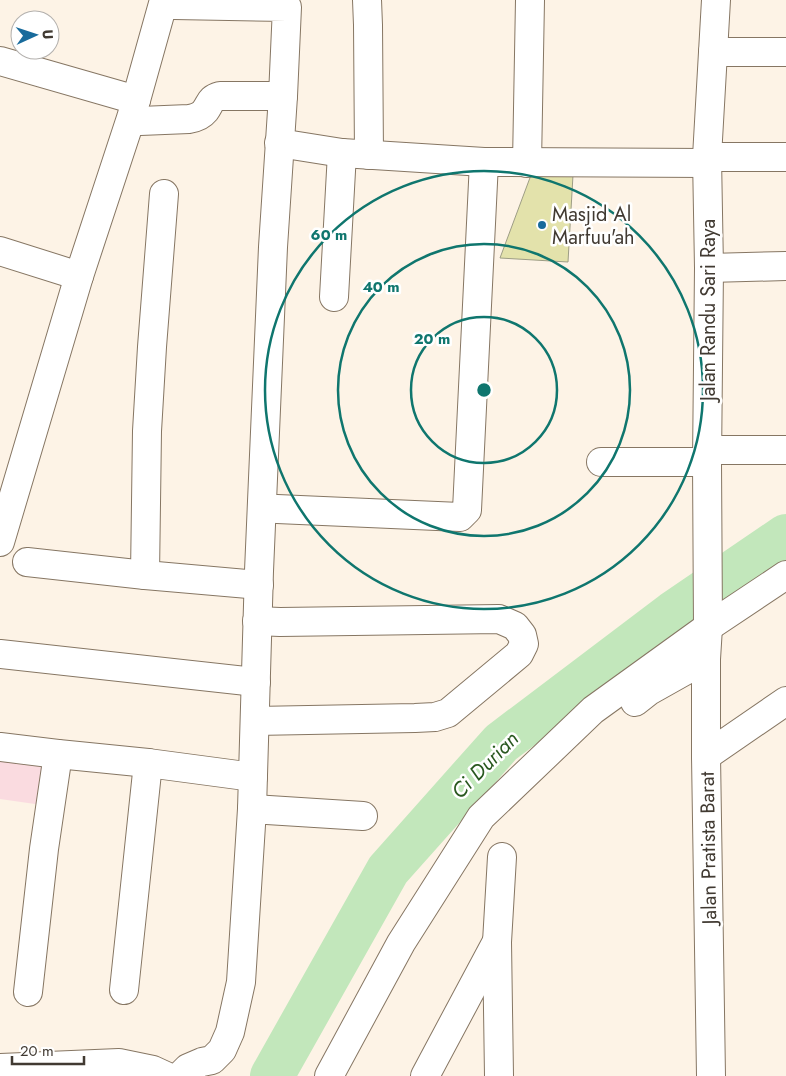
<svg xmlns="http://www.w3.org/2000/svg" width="786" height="1076" font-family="Jost,sans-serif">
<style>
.green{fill:#fadbe0}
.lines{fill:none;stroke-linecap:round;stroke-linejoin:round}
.river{stroke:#c2e7bb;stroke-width:44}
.building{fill:#e3e2ab;stroke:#9d9d85}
.minor-casing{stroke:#867663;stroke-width:30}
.minor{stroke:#fff;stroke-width:28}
.ring{fill:none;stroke:#0f766e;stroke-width:2.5}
.poi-dot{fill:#186b9c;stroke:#fff;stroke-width:2}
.labels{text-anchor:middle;stroke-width:5;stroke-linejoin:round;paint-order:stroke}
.poi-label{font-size:20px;fill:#413a32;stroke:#fff;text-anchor:start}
.street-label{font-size:20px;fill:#413a32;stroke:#fff}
.water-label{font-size:21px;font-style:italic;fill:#29581f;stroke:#fff}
.centre{fill:#0f766e;stroke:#fff;stroke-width:2.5}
.ring-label{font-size:15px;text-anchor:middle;font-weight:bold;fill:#0f766e;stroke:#fff;stroke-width:5;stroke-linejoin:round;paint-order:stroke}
</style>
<rect width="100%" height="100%" fill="#fdf3e6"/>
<polygon class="green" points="0,759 47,765 42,805 0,799"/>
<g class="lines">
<polyline class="river" points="272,1076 388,870 501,743 673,613 786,536"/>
</g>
<polygon class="building" points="531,175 573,175 568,262 500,258"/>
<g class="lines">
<defs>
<g id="minor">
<polyline points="367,0 368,25 369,155"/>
<polyline points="174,5 287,7 283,96 273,247 259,571 252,809 241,982 230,1032 222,1050 212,1060 202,1062 188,1068 180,1076"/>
<polyline points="713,52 786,52"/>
<polyline points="0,61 136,100"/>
<path d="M140,121L189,119C195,118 201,116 205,111C211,103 209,99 220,96H283"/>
<polyline points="279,143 342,153 484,162 708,163"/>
<polyline points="707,157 786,157"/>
<polyline points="527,163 530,0"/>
<polyline points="0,251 79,276"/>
<polyline points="709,268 786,266"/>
<polyline points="334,297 342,153"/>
<polyline points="708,450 786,450"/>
<polyline points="601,462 707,462"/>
<polyline points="277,509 460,517 467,510 484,162"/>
<polyline points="0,542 79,276 131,118 164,0"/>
<polyline points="27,562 145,575 259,585"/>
<polyline points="145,575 147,431 152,347 164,194"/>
<polyline points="0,654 256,682"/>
<polyline points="635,702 649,691 706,659"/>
<polyline points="255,721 415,718 435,717 448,713 519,654 524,644 522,635 515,626 499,619 280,622 257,621"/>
<polyline points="0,747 58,754 148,763 253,777"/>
<polyline points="706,756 786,701"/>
<polyline points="252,809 363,816"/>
<polyline points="124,990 148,763"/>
<polyline points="28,992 44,849 58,754"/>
<polyline points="0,1068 119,1063 153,1070 166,1076"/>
<polyline points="329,1076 401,943 481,817 593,710 708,627 786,575"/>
<polyline points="425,1076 496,943"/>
<polyline points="499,1076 497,942 502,857"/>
<polyline points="711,1076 706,756 706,659 708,627 707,462 709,268 707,157 716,0"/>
</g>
</defs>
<use href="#minor" class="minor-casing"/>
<use href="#minor" class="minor"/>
</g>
<g class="ring">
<circle cx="484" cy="390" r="73"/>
<circle cx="484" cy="390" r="146"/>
<circle cx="484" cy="390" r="219"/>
</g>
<circle class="poi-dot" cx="542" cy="225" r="5"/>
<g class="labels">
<g class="poi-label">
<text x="552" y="221">Masjid Al<tspan x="552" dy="23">Marfuu'ah</tspan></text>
</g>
<g class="street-label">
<text transform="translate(708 310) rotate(-90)" y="7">Jalan Randu Sari Raya</text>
<text transform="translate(708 848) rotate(-91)" y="7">Jalan Pratista Barat</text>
</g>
<g class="water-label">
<text transform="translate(485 765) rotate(-45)" y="7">Ci Durian</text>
</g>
</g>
<circle cx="484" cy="390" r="8" class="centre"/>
<g class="ring-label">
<text x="329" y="240">60 m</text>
<text x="381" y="292">40 m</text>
<text x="432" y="344">20 m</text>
</g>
<g transform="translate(35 35) rotate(87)"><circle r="24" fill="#ffffff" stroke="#b3b0ad"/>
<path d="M0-4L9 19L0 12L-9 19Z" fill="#186b9c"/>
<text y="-8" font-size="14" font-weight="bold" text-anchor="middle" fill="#413a32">U</text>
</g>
<path d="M12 1056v8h72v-8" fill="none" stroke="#413a32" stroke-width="2.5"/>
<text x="20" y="1056" font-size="15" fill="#413a32" stroke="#ffffff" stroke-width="4" paint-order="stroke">20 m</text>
</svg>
